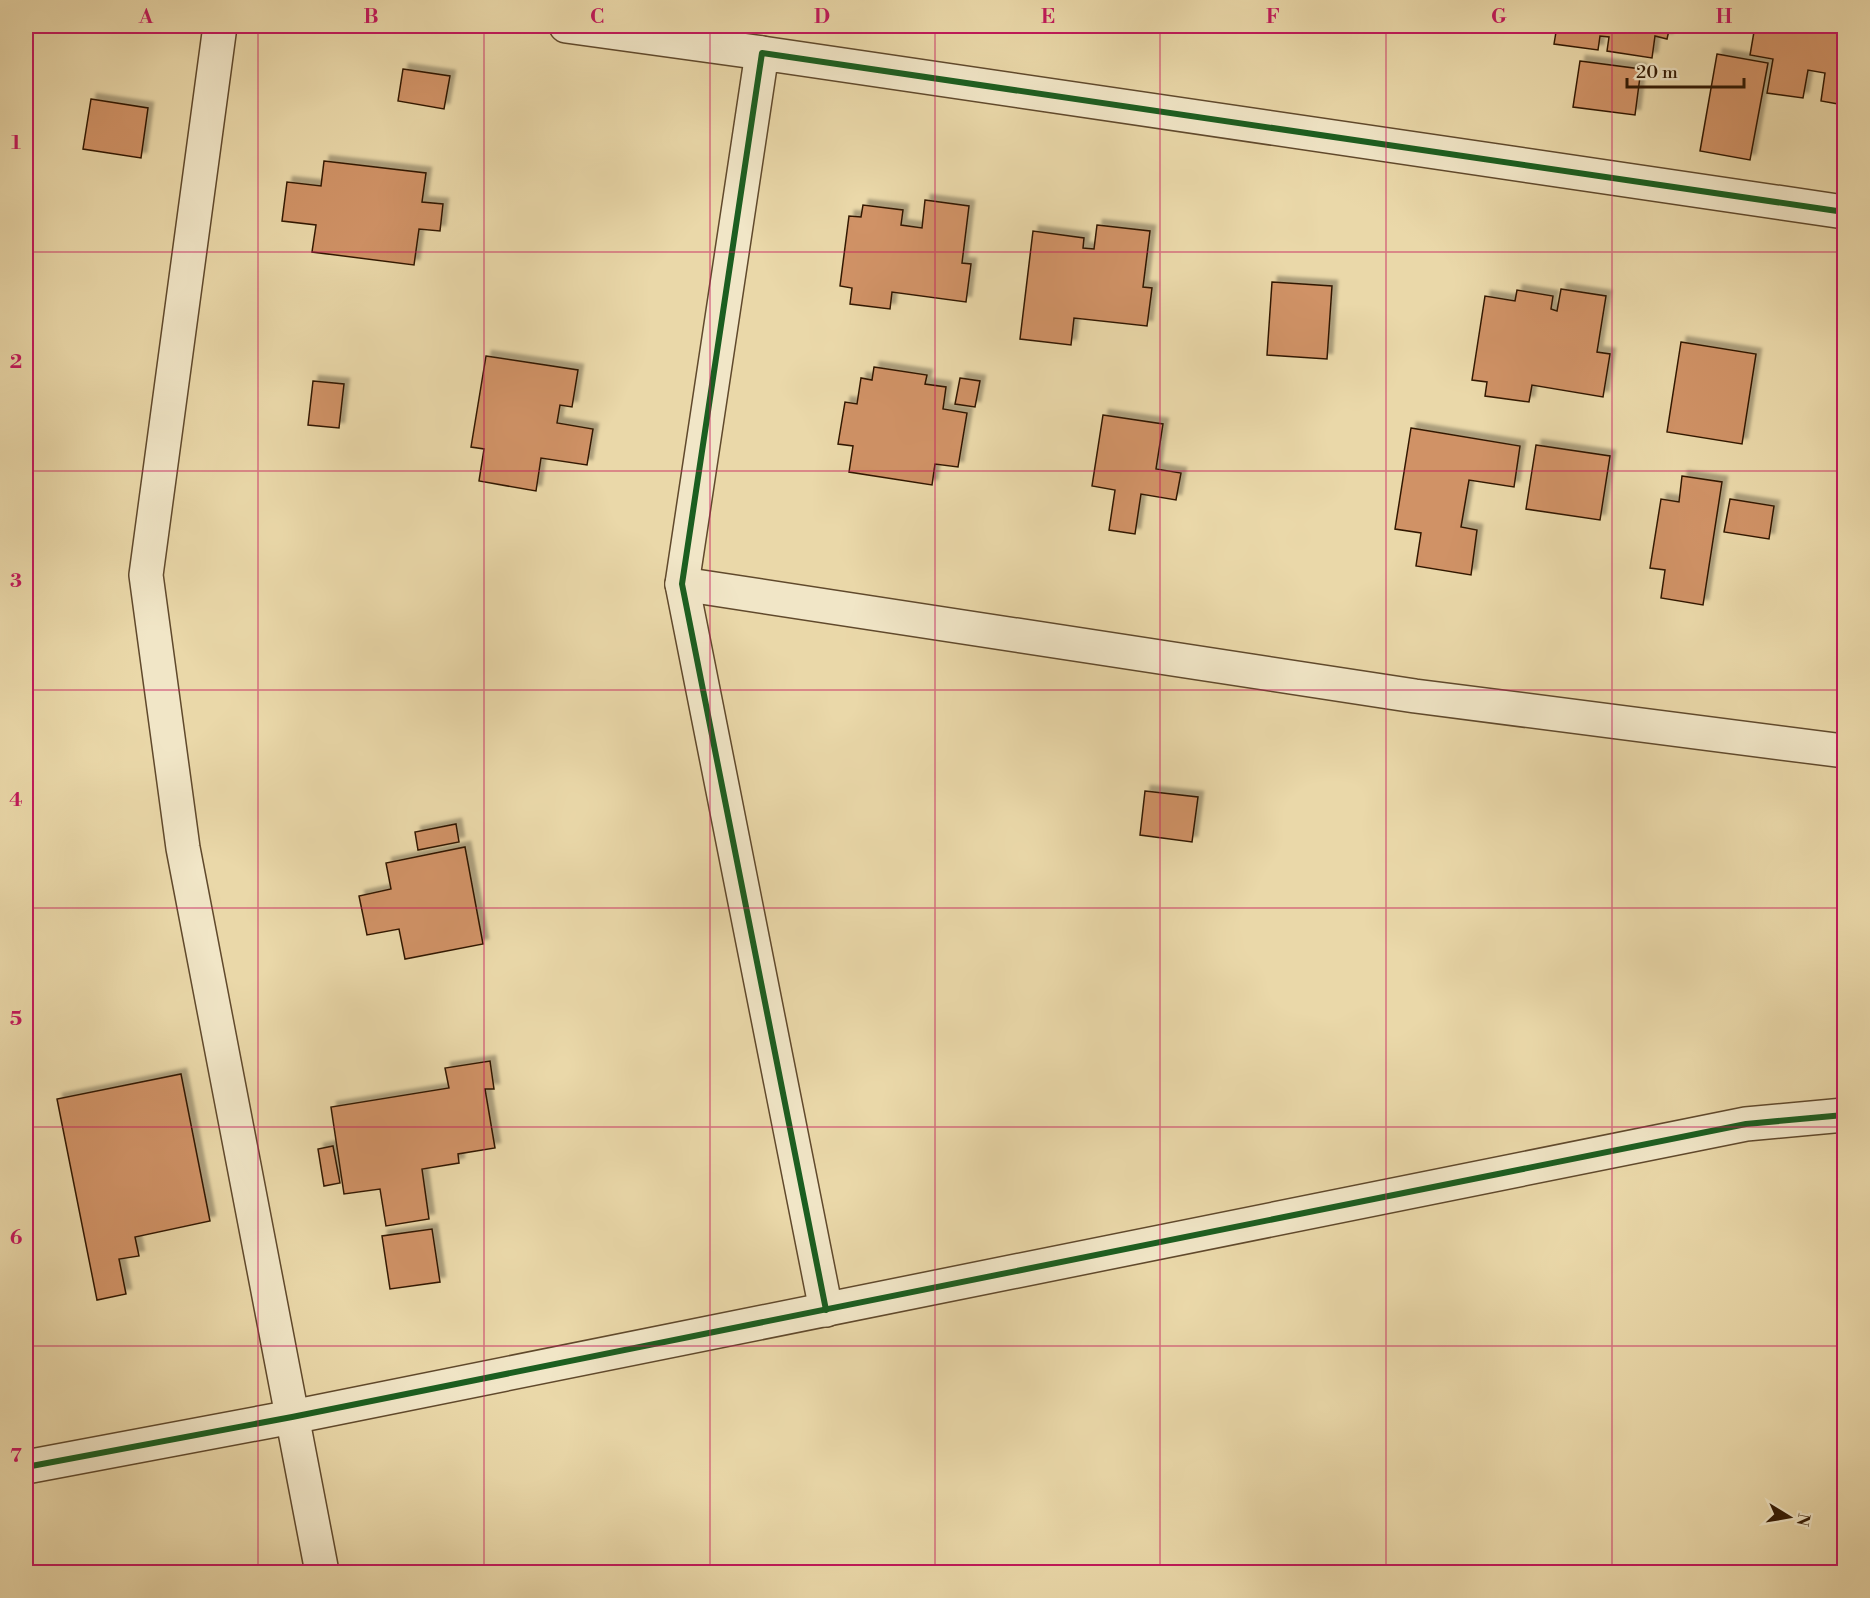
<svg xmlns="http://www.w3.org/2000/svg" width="1870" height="1598" font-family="'Libre Bodoni',serif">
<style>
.building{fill:#d09266;stroke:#321903;stroke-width:1.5;filter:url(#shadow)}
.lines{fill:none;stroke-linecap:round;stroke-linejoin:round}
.minor-casing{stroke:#60492c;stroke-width:36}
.minor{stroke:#f1e6c7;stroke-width:33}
.cycleway-casing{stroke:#f1e6c7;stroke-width:10}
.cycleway{stroke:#1b5e20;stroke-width:6}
.grid{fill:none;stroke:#c2185b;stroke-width:1.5;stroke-opacity:0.55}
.neatline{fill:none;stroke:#c2185b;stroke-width:2}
.grid-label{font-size:20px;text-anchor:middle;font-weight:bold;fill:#c2185b}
</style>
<defs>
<filter id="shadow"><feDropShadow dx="5.5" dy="-5.5" stdDeviation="1.5" flood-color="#0004"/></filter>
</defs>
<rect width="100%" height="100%" fill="#ead8a9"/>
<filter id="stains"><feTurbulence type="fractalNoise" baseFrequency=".00333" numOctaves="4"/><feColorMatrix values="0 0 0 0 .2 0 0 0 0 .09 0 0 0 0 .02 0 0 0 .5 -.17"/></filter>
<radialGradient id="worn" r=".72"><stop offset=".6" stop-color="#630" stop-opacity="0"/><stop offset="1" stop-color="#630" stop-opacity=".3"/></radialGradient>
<g class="building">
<polygon points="1120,26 1147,26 1146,30"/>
<polygon points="1344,26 1378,26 1377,31"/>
<polygon points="1410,26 1438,26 1438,30"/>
<polygon points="1557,26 1670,26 1667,39 1655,36 1652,58 1607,51 1609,37 1600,36 1598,50 1554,44"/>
<polygon points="1755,26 1844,26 1844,105 1821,101 1825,73 1808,70 1803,98 1767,93 1773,59 1750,55"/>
<polygon points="1717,54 1768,63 1750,160 1700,151"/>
<polygon points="1580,61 1641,69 1635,115 1573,107"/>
<polygon points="403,69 450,76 444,109 398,101"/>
<polygon points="91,99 148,108 141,158 83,149"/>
<polygon points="324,161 426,173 422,202 443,204 440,231 419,229 414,265 312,252 316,225 282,221 287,182 321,186"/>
<polygon points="925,200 969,206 962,263 971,264 966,302 892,292 890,309 850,304 852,288 840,286 849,216 861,217 863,205 903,210 901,225 922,228"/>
<polygon points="1097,225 1150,231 1143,287 1152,288 1147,326 1074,318 1071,345 1020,339 1033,231 1084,238 1083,248 1094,249"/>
<polygon points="1272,282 1332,286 1327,359 1267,355"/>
<polygon points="1561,289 1606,296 1597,352 1610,354 1603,397 1532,385 1529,402 1485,396 1487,382 1472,380 1485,296 1515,301 1517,290 1553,296 1551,309 1557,311"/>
<polygon points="1681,342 1756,354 1742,444 1667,432"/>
<polygon points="486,356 578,370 572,407 560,405 557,423 593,429 587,465 541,458 536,491 479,481 484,449 471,447"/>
<polygon points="874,367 927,375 925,384 946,387 943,409 967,413 958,467 935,464 932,485 849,472 853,446 838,444 845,402 857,404 861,378 872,380"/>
<polygon points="960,378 980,381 975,407 955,404"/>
<polygon points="313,381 344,384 339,428 308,425"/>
<polygon points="1103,415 1163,424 1156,469 1181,473 1176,500 1141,494 1135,534 1109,530 1115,490 1092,486"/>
<polygon points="1411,428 1520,446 1514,487 1469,480 1461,527 1477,530 1471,575 1416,566 1421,533 1395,529"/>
<polygon points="1536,445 1610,456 1600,520 1526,509"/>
<polygon points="1682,476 1722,482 1703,605 1661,598 1665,570 1650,568 1661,499 1679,502"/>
<polygon points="1730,499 1774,506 1769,539 1724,532"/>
<polygon points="1145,791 1198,797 1192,842 1140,835"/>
<polygon points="456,824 459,842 418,850 415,832"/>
<polygon points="465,847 483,944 405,959 399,929 367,935 359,896 391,889 386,863"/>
<polygon points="490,1061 494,1089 485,1089 495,1148 458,1154 459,1163 422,1169 429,1219 386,1226 380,1189 344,1194 331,1107 449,1088 445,1068"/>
<polygon points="181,1074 210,1221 135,1237 139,1256 119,1259 126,1294 97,1300 57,1099"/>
<polygon points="333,1146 340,1183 324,1186 318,1149"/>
<polygon points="432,1229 440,1282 390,1289 382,1236"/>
</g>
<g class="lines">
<defs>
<g id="minor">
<polyline points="220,26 146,575 183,848 322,1572"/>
<polyline points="566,26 762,53"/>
<polyline points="682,584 1415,696 1844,751"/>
<polyline points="826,1310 682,584 762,53 1844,212"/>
<polyline points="26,1467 292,1417 1746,1124 1844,1115"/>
</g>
</defs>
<use href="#minor" class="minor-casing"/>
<use href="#minor" class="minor"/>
<defs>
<g id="cycleway">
<polyline points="826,1310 682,584 762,53 1844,212"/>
<polyline points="26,1467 292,1417 1746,1124 1844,1115"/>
</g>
</defs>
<use href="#cycleway" class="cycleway-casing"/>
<use href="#cycleway" class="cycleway"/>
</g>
<path class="grid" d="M258,26V1572M484,26V1572M710,26V1572M935,26V1572M1160,26V1572M1386,26V1572M1612,26V1572M26,252H1844M26,471H1844M26,690H1844M26,908H1844M26,1127H1844M26,1346H1844"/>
<rect width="1870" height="1598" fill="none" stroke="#ead8a9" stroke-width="66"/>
<g transform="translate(1789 1517) rotate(101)" stroke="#f1e6c7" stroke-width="4.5" paint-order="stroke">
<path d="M0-4.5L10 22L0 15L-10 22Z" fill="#321903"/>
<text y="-9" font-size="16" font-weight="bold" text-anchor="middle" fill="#321903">N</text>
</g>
<path d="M1627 78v9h117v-9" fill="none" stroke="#321903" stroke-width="3"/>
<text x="1636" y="78" font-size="18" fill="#321903" stroke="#f1e6c7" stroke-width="4.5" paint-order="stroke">20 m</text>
<rect x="33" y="33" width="1804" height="1532" class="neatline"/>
<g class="grid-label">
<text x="146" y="23">A</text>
<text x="371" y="23">B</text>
<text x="597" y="23">C</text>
<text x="822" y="23">D</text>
<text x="1048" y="23">E</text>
<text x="1273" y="23">F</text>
<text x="1499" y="23">G</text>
<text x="1724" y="23">H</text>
<text x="16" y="149">1</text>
<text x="16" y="368">2</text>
<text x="16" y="587">3</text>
<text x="16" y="806">4</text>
<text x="16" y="1025">5</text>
<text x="16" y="1244">6</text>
<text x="16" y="1462">7</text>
</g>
<rect width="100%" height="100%" filter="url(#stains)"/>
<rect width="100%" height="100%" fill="url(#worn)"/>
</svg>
